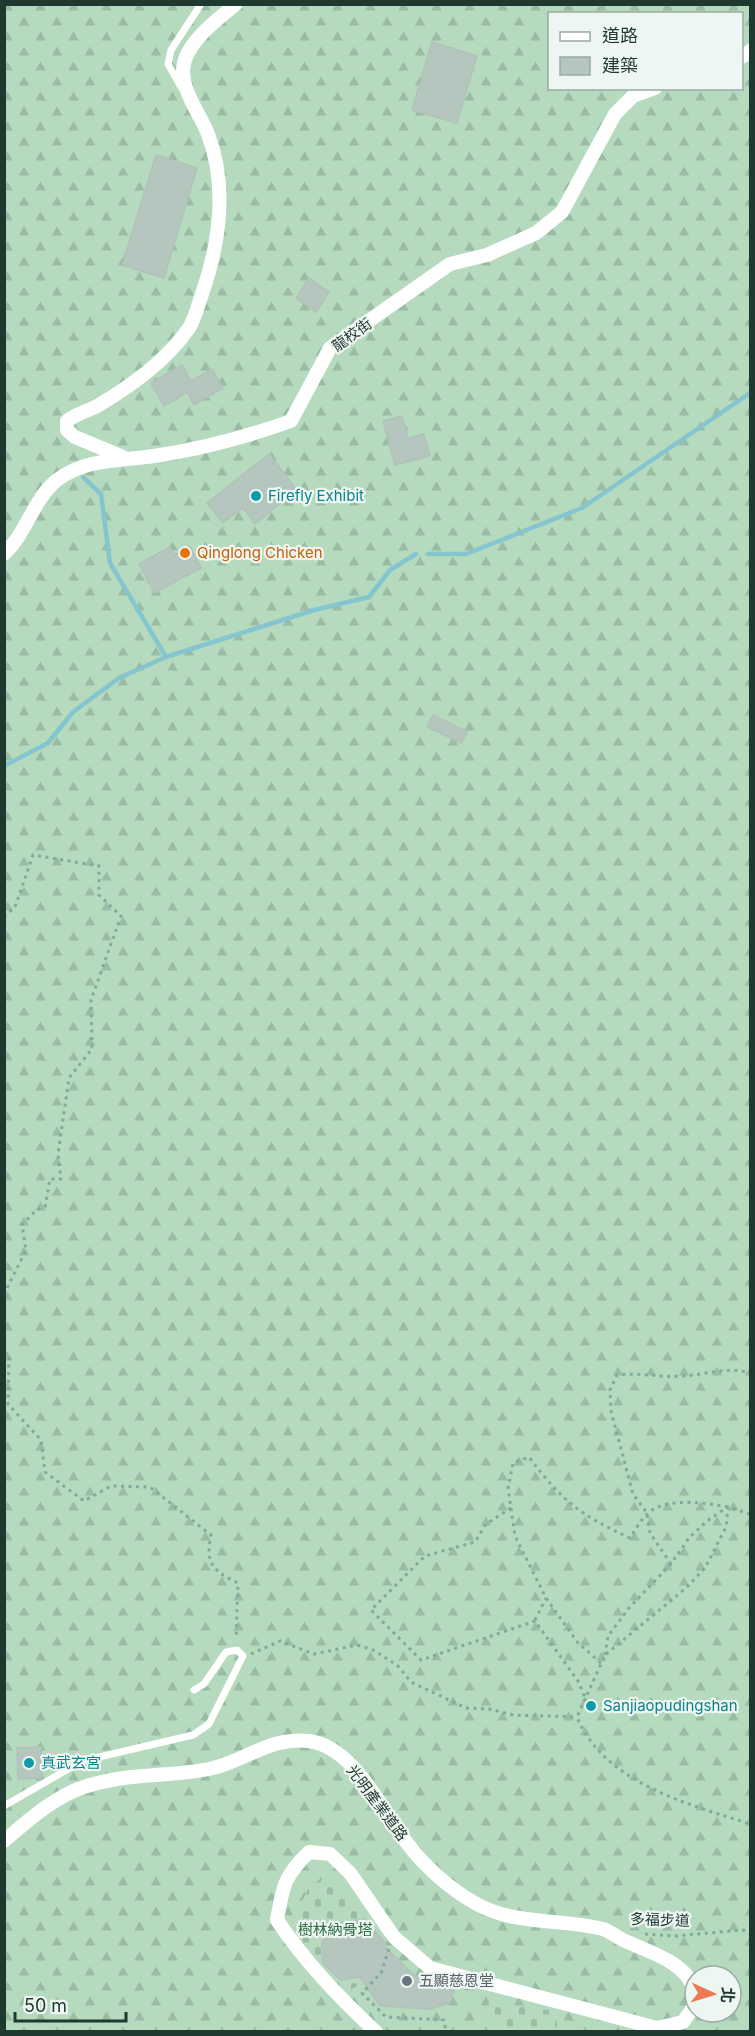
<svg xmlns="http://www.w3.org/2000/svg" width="755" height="2036" font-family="Inter,'Noto Sans TC',sans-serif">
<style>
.forest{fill:url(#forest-firs);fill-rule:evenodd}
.cemetery{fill:url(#cemetery-stones)}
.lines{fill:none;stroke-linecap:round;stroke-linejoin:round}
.stream{stroke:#84c5cf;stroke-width:4.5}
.building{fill:#b5c6bf;stroke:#b0c2ba;stroke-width:1.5}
.path{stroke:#7dac9c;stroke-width:3;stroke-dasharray:3 4.5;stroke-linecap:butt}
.service{stroke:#fff;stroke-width:7}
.minor{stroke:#fff;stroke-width:14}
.culture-dot{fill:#0f9aa8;stroke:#edf6f1;stroke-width:2}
.food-dot{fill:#e8710a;stroke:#edf6f1;stroke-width:2}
.worship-dot{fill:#6b7280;stroke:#edf6f1;stroke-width:2}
.labels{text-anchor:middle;stroke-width:4.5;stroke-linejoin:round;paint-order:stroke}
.street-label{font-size:15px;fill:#1f3830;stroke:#edf6f1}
.culture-label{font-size:15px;fill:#0d838f;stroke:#edf6f1;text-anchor:start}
.food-label{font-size:15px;fill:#c56008;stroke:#edf6f1;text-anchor:start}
.park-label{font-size:15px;fill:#2a6e42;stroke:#edf6f1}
.worship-label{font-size:15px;fill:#5b616d;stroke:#edf6f1;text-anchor:start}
</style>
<defs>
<pattern id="forest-firs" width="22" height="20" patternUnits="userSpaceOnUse" patternTransform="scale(1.5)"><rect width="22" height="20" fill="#b5dabe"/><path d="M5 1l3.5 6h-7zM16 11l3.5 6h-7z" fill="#9bbca4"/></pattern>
<pattern id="cemetery-stones" width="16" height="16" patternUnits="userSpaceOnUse" patternTransform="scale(1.5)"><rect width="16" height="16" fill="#b5dabe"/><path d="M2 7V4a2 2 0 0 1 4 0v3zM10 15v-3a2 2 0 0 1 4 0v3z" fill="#9bbca4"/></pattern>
</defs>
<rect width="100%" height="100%" fill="#dde9e3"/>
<path class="forest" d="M5,5H750V2031H5ZM550,14H742V88H550ZM695,1976H731V2012H695Z"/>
<g class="cemetery">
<polygon points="333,1874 356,1905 387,1940 374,1974 348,1992 302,1942 296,1912 311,1884"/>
<polygon points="488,2001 553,2011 559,2031 492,2031 495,2028"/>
</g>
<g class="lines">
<g class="stream">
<polyline points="83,477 101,494 110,563 166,657"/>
<polyline points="428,554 466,554 582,508 750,393"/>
<polyline points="4,766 48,743 73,712 119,678 166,657 314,610 369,597 390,570 416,554"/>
</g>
</g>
<g class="building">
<polygon points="432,42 477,56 457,123 412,110"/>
<polygon points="156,155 197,168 164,278 122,265"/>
<polygon points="309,278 329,292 316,312 296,298"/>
<polygon points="182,365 191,381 212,369 223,388 194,405 187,392 164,406 151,383"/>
<polygon points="402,416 408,438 424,434 430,456 395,465 383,421"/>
<polygon points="269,454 297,490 255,524 243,508 223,523 207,503"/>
<polygon points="190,546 201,568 154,593 139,564 170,547 174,555"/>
<polygon points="433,715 467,732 461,743 427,727"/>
<polygon points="41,1747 42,1778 18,1779 17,1748"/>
<polygon points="365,1919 385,1943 384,1946 416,1977 455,1987 450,2003 430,2009 380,2006 360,1977 340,1980 323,1963 322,1941 337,1923"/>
</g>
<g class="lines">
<g class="path">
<polyline points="4,917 15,907 33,855 99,866 99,895 121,916 91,1000 92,1049 69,1078 58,1154 61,1179 50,1179 45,1207 36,1210 22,1225 26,1250 4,1294"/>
<path d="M4,1353L9,1355L8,1404L41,1440L45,1472L84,1501L111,1486L150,1487L211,1535C205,1564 213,1571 238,1583L236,1639"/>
<polyline points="511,1508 486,1524 475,1542 425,1556 371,1610 421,1660 535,1621 578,1681 586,1700"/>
<path d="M750,1514L728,1507L726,1527L705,1568L686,1588L605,1655L577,1717C604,1783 688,1804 750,1824"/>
<path d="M671,1564L650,1533L647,1513L633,1494L611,1411L610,1390L617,1375C639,1372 659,1378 682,1376C705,1375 727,1366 750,1373"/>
<polyline points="535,1620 546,1598"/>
<polyline points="251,1654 280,1641 314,1654 357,1645 373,1650 397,1665 411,1682 466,1708 489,1709 513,1715 577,1717"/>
<polyline points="605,1655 608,1636 629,1608 671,1564 689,1538 707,1521 726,1508"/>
<path d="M601,1663L578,1643L546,1598L515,1536L508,1488L513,1463L529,1457C562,1501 580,1515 630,1538C635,1531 640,1521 646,1515C664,1496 706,1503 728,1507"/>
<polyline points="645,1934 674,1936 743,1930 750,1933"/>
<polyline points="389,1949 381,1973 362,1993 386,2017 444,2020 446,2032"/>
</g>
<g class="service">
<polyline points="181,87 168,64 171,50 201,4"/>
<polyline points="4,1806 82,1761 193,1735 209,1724 243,1656 237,1650 226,1652 204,1684 194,1690"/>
</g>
<g class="minor">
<polyline points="742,57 750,51"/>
<path d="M123,457L75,437L67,430V421C77,413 89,411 99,405C132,385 166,361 189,328C195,319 198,305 202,294C220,242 228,187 208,134C200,114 183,93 183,71C183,44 217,20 236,4"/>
<path d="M4,554C26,534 34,498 57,480C86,458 120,461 154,456C201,449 246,437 291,421L330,348L450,264L487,255L536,233L562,212L615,114L633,96L655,88"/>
<path d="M4,1841C29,1820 56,1795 87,1786C127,1773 169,1777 209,1769C244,1762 270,1736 309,1741C354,1747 382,1810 407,1843C424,1866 450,1889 475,1903C515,1926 560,1918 603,1929C610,1931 617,1937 623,1940C648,1952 686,1961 695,1991"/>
<path d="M376,2032C339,1997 305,1962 277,1920C283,1886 284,1876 309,1852L330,1854L350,1873L394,1937L430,1968L657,2028L683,2022L695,2005"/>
</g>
</g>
<g class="culture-dot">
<circle cx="256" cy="496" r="6"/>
<circle cx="591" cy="1706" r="6"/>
<circle cx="29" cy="1763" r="6"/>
</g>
<circle class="food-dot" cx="185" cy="553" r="6"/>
<circle class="worship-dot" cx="407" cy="1981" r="6"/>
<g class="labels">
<g class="street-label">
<text transform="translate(352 335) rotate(-36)" y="5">龍校街</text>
<text transform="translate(377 1803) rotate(53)" y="5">光明產業道路</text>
<text transform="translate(660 1920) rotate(2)" y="5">多福步道</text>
</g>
<g class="culture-label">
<text x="268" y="501">Firefly Exhibit</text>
<text x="603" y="1711">Sanjiaopudingshan</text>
<text x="41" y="1768">真武玄宮</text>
</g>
<g class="food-label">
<text x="197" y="558">Qinglong Chicken</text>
</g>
<g class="park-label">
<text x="335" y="1935">樹林納骨塔</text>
</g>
<g class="worship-label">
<text x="419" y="1986">五顯慈恩堂</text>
</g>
</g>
<rect width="755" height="2036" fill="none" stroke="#1f3830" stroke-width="12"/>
<rect x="548" y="12" width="195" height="78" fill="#edf6f1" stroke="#9baaa4" stroke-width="1.5"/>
<rect x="560" y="32" width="30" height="9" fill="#ffffff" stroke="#9baaa4" stroke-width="1.5"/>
<text x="602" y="42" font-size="18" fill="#1f3830">道路</text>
<rect x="560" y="57" width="30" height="18" fill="#b5c6bf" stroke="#9baaa4" stroke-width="1.5"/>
<text x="602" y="72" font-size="18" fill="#1f3830">建築</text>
<g transform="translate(713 1994) rotate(94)"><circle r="28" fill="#edf6f1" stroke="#9baaa4" stroke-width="1.5"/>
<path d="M0-4.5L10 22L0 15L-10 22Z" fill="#f17653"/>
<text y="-9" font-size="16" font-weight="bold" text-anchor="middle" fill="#1f3830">北</text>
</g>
<path d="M15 2012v9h111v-9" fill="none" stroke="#1f3830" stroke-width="3"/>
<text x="24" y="2012" font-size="18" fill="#1f3830" stroke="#edf6f1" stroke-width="4.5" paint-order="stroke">50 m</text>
</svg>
